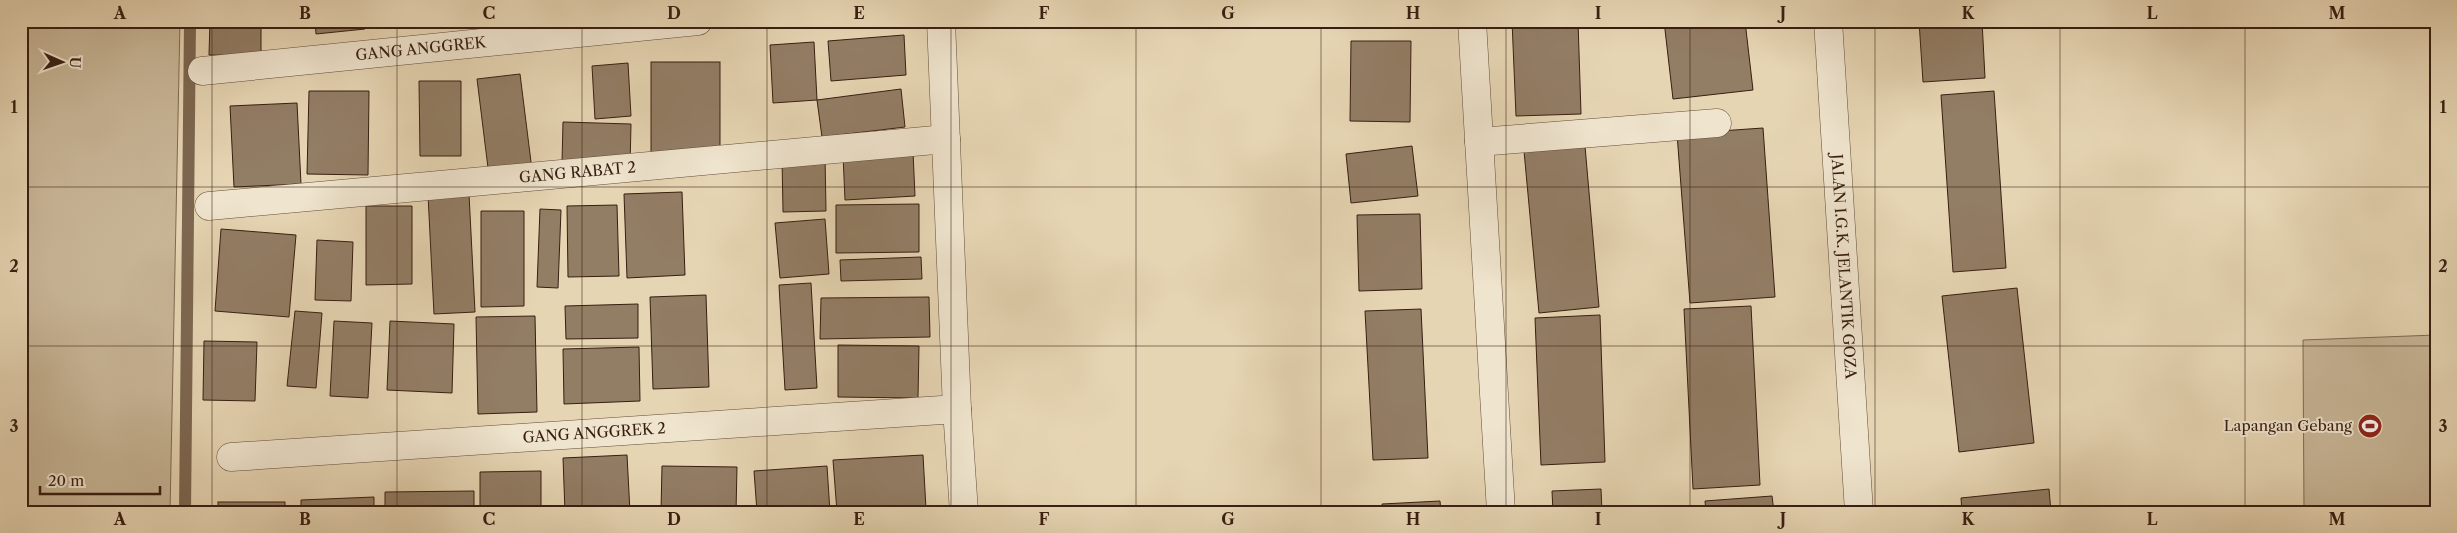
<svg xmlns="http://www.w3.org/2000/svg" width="2457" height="533" font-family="'Libre Caslon Text',serif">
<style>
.green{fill:#c8b697;stroke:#806a54}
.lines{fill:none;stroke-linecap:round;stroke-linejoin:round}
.stream{stroke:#7d6751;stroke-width:12}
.building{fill:#927d65;stroke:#381e11}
.minor-casing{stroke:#644c3a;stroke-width:29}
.minor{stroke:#efe4ce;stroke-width:28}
.grid{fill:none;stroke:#381e11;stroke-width:1;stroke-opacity:0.55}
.labels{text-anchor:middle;stroke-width:4;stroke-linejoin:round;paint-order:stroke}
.street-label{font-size:15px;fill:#381e11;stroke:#efe4ce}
.poi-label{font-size:15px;fill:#381e11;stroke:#efe4ce;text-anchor:end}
.neatline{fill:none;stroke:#381e11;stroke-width:2}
.grid-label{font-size:16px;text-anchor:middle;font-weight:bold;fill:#381e11}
</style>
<rect width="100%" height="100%" fill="#e6d5b3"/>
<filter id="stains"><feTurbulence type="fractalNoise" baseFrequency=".004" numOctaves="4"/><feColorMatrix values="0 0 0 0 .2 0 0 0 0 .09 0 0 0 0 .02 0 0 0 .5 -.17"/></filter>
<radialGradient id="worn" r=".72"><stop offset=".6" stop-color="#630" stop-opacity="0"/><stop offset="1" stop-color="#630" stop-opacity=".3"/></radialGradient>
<g class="green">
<polygon points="21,21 180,21 170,512 21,512"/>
<polygon points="2436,335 2436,512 2304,512 2303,340"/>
</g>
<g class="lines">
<polyline class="stream" points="185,512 190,21"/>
</g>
<g class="building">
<polygon points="210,21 261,21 261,56 209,55"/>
<polygon points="315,21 365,21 365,29 316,34"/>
<polygon points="1352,21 1406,21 1406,27 1352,28"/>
<polygon points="1512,21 1578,21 1581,114 1516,116"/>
<polygon points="1664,21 1745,21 1753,90 1673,99"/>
<polygon points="1919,21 1982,21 1985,78 1923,82"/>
<polygon points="904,35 906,75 831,81 828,41"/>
<polygon points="1351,41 1411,41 1410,122 1350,121"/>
<polygon points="814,42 817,100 773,103 770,45"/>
<rect x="651" y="62" width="69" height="95"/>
<polygon points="628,63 631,116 595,119 592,66"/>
<polygon points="520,74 532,170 489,176 477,79"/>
<polygon points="419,81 461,81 461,156 420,156"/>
<polygon points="901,89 905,127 822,137 817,100"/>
<polygon points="309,91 369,91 368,175 307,174"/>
<polygon points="1994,91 2006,268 1953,272 1941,95"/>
<polygon points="297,103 301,184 234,187 230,106"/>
<polygon points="563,122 631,124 630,166 562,163"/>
<polygon points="1763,128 1775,297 1690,303 1677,134"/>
<polygon points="1412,146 1418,196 1351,203 1346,154"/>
<polygon points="1585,146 1599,307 1539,313 1524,151"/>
<polygon points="913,152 915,196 845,200 843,155"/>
<polygon points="825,157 826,211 783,212 782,158"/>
<polygon points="682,192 685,275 627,278 624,194"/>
<polygon points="469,194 475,312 434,314 428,195"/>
<polygon points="919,204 919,252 836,253 836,205"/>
<polygon points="617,205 619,276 568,277 567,206"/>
<polygon points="366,206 412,206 412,284 366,285"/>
<polygon points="540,209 561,210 558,288 537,287"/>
<polygon points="481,211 524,211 524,306 481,307"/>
<polygon points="1420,214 1422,289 1359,291 1357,215"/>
<polygon points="825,219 829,274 780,278 775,223"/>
<polygon points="221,229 296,235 289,317 215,311"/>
<polygon points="317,240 353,242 351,301 315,300"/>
<polygon points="921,257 922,279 841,281 840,260"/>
<polygon points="811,283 817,388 785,390 779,285"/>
<polygon points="2017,288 2034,443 1959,452 1942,296"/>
<polygon points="706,295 709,387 653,389 650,297"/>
<polygon points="929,297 930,337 820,339 821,298"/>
<polygon points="638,304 638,338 566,339 565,306"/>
<polygon points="1751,306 1760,485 1693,489 1684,309"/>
<polygon points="1421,309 1428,458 1373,460 1365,311"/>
<polygon points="295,311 322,313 316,388 287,386"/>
<polygon points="1600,315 1605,462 1541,465 1535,318"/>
<polygon points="535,316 537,412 478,414 476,317"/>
<polygon points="334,321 372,323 368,398 330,396"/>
<polygon points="390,321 454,324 452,393 387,390"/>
<polygon points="204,341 257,342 255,401 203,400"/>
<polygon points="838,345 919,346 918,398 838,397"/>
<polygon points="639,347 640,401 564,404 563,349"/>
<polygon points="627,455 630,512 565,512 563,458"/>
<polygon points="923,455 926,509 837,512 833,460"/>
<polygon points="662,466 737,467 736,512 661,512"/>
<polygon points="827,466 830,512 757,512 754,471"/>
<polygon points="541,471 541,512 480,512 480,472"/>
<polygon points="1601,489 1602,512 1553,512 1552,491"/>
<polygon points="2049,489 2051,512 1962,512 1961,498"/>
<polygon points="474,491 474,512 385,512 385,492"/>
<polygon points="1772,496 1774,512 1706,512 1705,501"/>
<polygon points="374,497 374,512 301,512 301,500"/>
<polygon points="1440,501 1441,512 1383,512 1382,504"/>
<rect x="218" y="502" width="67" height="10"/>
</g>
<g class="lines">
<defs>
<g id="minor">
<polyline points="941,21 957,409 964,512"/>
<polyline points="1472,21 1501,512"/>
<path id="s1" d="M1828,21L1859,512"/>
<path id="s2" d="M202,71L698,21"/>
<polyline points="1479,142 1717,123"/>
<path id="s3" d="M209,206L946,139"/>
<path id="s4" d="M231,457L957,409"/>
</g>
</defs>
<use href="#minor" class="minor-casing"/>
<use href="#minor" class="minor"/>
</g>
<path class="grid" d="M212,21V512M397,21V512M582,21V512M767,21V512M951,21V512M1136,21V512M1321,21V512M1506,21V512M1690,21V512M1875,21V512M2060,21V512M2245,21V512M21,187H2436M21,346H2436"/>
<defs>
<symbol id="stadium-disc" viewBox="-11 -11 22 22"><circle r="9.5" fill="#8f2418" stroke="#efe4ce"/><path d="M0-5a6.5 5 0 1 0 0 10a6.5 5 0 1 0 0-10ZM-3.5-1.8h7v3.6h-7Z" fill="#fff"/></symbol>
</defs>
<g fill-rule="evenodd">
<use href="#stadium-disc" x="2356" y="412" width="28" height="28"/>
</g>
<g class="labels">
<g class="street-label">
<text dy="5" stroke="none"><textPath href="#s2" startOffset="220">GANG ANGGREK</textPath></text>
<text dy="5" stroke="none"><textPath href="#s3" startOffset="370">GANG RABAT 2</textPath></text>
<text dy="5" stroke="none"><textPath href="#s1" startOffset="246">JALAN I.G.K. JELANTIK GOZA</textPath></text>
<text dy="5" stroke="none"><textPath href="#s4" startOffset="364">GANG ANGGREK 2</textPath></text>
</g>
<g class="poi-label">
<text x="2352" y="431">Lapangan Gebang</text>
</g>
</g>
<rect width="2457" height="533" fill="none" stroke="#e6d5b3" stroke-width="55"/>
<g transform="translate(62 62) rotate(92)" stroke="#efe4ce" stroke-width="4" paint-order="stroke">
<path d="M0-4L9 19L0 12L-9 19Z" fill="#381e11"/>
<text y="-8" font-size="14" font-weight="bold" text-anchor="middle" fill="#381e11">U</text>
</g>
<path d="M40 486v8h120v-8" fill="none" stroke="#381e11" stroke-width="2.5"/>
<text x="48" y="486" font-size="15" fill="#381e11" stroke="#efe4ce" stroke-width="4" paint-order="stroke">20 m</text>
<rect x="28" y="28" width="2402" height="478" class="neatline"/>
<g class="grid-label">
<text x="120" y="19">A</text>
<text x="305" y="19">B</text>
<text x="489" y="19">C</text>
<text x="674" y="19">D</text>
<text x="859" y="19">E</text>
<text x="1044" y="19">F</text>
<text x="1228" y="19">G</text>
<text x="1413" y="19">H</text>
<text x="1598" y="19">I</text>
<text x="1783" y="19">J</text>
<text x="1968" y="19">K</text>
<text x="2152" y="19">L</text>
<text x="2337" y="19">M</text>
<text x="14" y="113">1</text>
<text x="2443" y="113">1</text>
<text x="14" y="272">2</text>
<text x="2443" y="272">2</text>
<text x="14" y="432">3</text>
<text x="2443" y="432">3</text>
<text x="120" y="525">A</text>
<text x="305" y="525">B</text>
<text x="489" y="525">C</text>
<text x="674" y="525">D</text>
<text x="859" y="525">E</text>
<text x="1044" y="525">F</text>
<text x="1228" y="525">G</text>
<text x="1413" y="525">H</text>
<text x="1598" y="525">I</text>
<text x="1783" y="525">J</text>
<text x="1968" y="525">K</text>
<text x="2152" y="525">L</text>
<text x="2337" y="525">M</text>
</g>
<rect width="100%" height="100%" filter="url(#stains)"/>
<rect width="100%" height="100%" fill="url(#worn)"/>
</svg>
